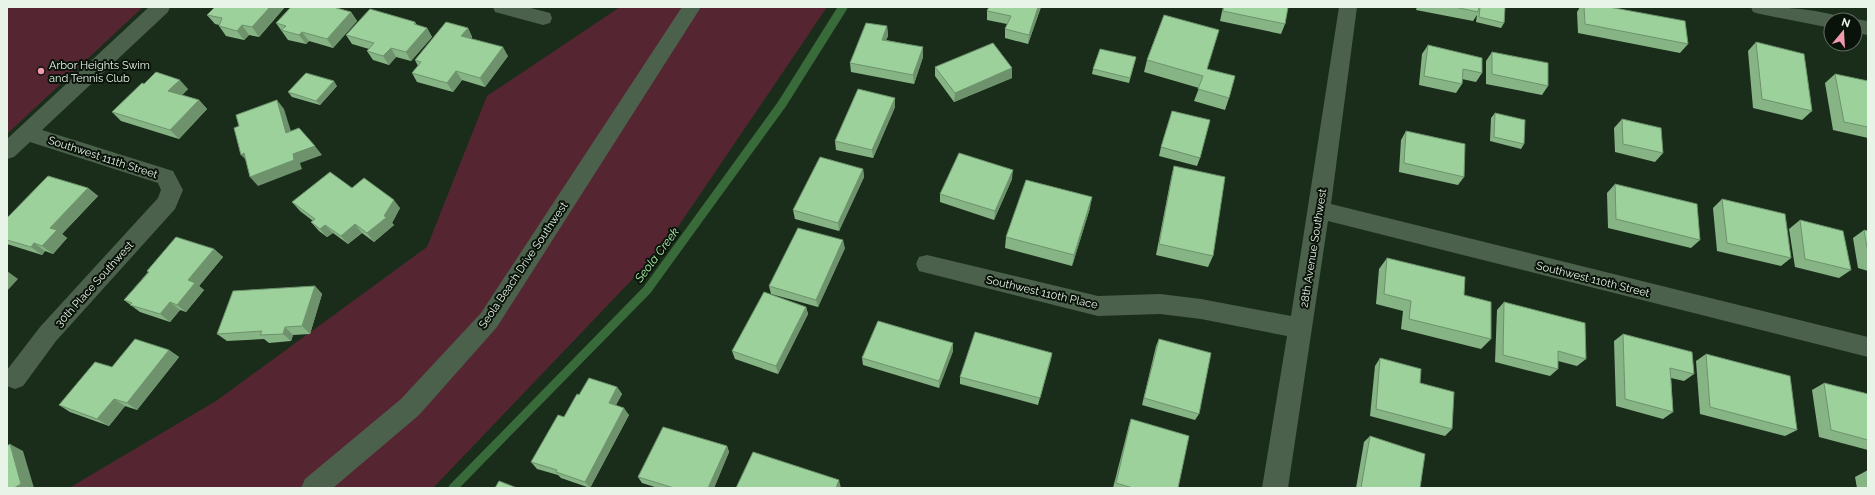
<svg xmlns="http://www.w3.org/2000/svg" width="1875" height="495" font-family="Raleway,sans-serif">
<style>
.green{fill:#552632}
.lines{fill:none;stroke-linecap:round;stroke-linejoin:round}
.stream{stroke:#396a3a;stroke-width:9}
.minor{fill:#4c614c;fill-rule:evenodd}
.wall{fill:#86b485}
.shaded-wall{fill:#6d926c}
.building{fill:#9cd19b;stroke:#6d926c}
.poi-dot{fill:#f29aae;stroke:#0a130a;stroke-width:1.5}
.labels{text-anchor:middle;stroke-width:4;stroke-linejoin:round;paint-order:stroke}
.poi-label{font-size:11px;fill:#e7f4e7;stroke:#0a130a;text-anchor:start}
.street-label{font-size:11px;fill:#e7f4e7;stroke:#0a130a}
.water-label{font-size:12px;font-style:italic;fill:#a8f0a7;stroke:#0a130a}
</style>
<rect width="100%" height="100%" fill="#1a2d1a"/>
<g class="green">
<polygon points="7,7 143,7 7,134"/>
<polygon points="620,7 827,7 667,243 433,488 69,488 216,401 427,247 487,96"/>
</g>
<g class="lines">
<polyline class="stream" points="453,488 647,290 782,104 843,7"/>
<g class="minor">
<polygon points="149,7 170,7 168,12 42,130 173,171 183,190 175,209 56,341 23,386 15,389 7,386 7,370 40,327 158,198 161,190 158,183 30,142 14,157 7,159 7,139"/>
<polygon points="493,7 527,7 550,13 552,18 550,23 543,25 495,12"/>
<polygon points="682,7 701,7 497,327 419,415 333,488 301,488 305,479 401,399 481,313"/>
<polygon points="1339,7 1357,7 1331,204 1868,337 1868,357 1328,221 1288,488 1262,488 1287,336 1201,319 1160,314 1098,316 919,271 916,264 919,257 927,255 1098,296 1160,294 1201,299 1291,316"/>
<path d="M1751,7C1781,7 1809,8 1838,16L1840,20H1831V28L1760,14L1753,12Z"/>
<polygon points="1855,19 1868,21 1868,35 1855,33 1855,20 1852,20"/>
</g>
</g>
<g class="wall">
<polygon points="215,7 289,7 288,8 285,7 259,37 249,35 244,40 226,36 219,26 219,25 215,24 207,15"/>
<polygon points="989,7 1041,7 1028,44 1005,38 1005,29 1007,24 987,20 987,11"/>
<polygon points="1223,7 1288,7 1285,24 1281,34 1220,21"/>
<polygon points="1417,7 1505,7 1504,23 1501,28 1476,22 1477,15 1473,21 1416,10"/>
<polygon points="1580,7 1584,7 1688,44 1680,53 1578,33 1577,12"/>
<polygon points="351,12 357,21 333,48 309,41 306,44 288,40 276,23"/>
<polygon points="415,22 417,25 427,28 432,37 411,61 396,57 389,65 373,60 367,51 369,49 352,44 346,35"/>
<polygon points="887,26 888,36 886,40 923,47 923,57 914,84 851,72 850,63"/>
<polygon points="468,28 472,37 471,39 508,56 485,87 462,80 453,92 417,82 412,73 418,66 415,60"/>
<polygon points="1756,42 1812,111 1802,120 1753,108 1748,51"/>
<polygon points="1428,45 1482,73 1476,82 1462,79 1462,84 1456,93 1419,85 1422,54"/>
<polygon points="1492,52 1548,86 1542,95 1486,84 1486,61"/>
<polygon points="1136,57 1129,83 1092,74 1093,69"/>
<polygon points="1147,60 1207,69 1229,98 1225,110 1194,101 1199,88 1144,72"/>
<polygon points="935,67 1012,78 954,102 935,76"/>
<polygon points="1835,74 1868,81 1868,138 1833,130 1825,83"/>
<polygon points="144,84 188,89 182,95 199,100 207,109 179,139 121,121 112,112"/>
<polygon points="337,86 320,105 292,97 288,92"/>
<polygon points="895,98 895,107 873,158 836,150 835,141"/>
<polygon points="1495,113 1524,144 1521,149 1490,141 1491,118"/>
<polygon points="1622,119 1663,153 1655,162 1615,152 1614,128"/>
<polygon points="1406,131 1464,177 1458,185 1399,172 1401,140"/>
<polygon points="1161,147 1200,158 1197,166 1159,156"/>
<polygon points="1174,166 1213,256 1208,267 1156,255 1171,178"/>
<polygon points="863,169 864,177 839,231 795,219 793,210"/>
<polygon points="1012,179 994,220 940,202 940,194"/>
<polygon points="1615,184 1700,240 1691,248 1608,228 1607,193"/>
<polygon points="88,188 98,196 62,234 67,238 53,254 45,251 42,255 7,244 7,218"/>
<polygon points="352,188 400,208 392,223 394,225 374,242 362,233 348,244 333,233 327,237 319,231 311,222 313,221 300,211 292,202"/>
<polygon points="1722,199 1791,258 1781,266 1717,251 1713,208"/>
<polygon points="1090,208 1072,266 1005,248 1006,237"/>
<polygon points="1800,220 1851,270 1839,278 1795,267 1789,229"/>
<polygon points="1864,230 1868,231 1868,271 1858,268 1853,238"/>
<polygon points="845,248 818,307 771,294 769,286"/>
<polygon points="214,249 223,257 199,286 204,290 186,312 180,310 170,322 140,312 124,300 148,272 147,271"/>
<polygon points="1387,258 1464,295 1491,339 1481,349 1401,329 1403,311 1376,304 1379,269"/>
<polygon points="315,286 322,294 310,334 293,335 291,341 269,343 264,339 227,341 217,334"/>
<polygon points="1504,302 1586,359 1577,366 1558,361 1558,369 1550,376 1495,362 1497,310"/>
<polygon points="806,307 808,314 778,374 735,359 732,351"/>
<polygon points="1623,334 1694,374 1684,381 1671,378 1673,412 1663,419 1616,406 1614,341"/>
<polygon points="1159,339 1199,414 1195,420 1142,405 1156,346"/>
<polygon points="953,343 953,351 939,388 863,365 862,358"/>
<polygon points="169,350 179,357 137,410 125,406 109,426 70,412 59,405 112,367"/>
<polygon points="1052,353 1038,405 960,384 960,377"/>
<polygon points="1706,354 1797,430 1785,436 1700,414 1696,361"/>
<polygon points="1380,358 1420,383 1452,429 1445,436 1370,416 1375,366"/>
<polygon points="1824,383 1868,394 1868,450 1819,437 1812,390"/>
<polygon points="617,387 622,394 616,405 629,415 590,488 561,478 558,475 537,469 531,462 564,417"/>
<polygon points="1131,419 1178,488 1113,488 1129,425"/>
<polygon points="1370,436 1420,488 1356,488 1364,442"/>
<polygon points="727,446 729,452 714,488 658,488 642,483 638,477"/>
<polygon points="1868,470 1868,488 1857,488 1855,477"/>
</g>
<g class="shaded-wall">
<polygon points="270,7 285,7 259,37 252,27"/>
<polygon points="1038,7 1041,7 1028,44 1029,35"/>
<polygon points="351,12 357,21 333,48 327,39"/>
<polygon points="242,25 249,35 244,40 237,31"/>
<polygon points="887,26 888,36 882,49 882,40"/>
<polygon points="427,28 432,37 411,61 406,52"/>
<polygon points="468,28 472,37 466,45 461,36"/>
<polygon points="302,32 309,41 306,44 299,35"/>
<polygon points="503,47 508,56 485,87 480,78"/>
<polygon points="923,47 923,57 914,84 913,75"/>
<polygon points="391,48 396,57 389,65 383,56"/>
<polygon points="1012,68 1012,78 954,102 955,93"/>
<polygon points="456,71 462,80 453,92 447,83"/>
<polygon points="180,80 188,89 177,100 168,91"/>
<polygon points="334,81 337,86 320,105 316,101"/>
<polygon points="895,98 895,107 873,158 872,150"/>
<polygon points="199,100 207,109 179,139 170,130"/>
<polygon points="277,100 284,109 294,141 286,133"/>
<polygon points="315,146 322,155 300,163 302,169 258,186 250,177 293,154"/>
<polygon points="244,153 249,163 241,155"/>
<polygon points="863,169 864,177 839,231 838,223"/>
<polygon points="1013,170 1012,179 994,220 995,211"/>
<polygon points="88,188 98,196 62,234 67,238 53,254 42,246 50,228"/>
<polygon points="1092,197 1090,208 1072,266 1074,255"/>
<polygon points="394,200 400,208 392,223 394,225 374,242 367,233 384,216"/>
<polygon points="355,224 362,233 348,244 341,236"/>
<polygon points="325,225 333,233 327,237 320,229"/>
<polygon points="843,240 845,248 818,307 816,300"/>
<polygon points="34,243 45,251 42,255 31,247"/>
<polygon points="214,249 223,257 199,286 204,290 186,312 177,305 188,280"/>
<polygon points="7,271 18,279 7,291"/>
<polygon points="315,286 322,294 310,334 302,326"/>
<polygon points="170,302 180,310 170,322 160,314"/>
<polygon points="806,307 808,314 778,374 776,366"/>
<polygon points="285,327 293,335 291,341 283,334"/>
<polygon points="953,343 953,351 939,388 939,381"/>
<polygon points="169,350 179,357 137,410 127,403"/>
<polygon points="1052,353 1051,360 1038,405 1040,398"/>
<polygon points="617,387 622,394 613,410 609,403"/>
<polygon points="114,399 125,406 109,426 97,419"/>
<polygon points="624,408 629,415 590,488 585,482"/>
<polygon points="10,444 23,451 34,488 14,488"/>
<polygon points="727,446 729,452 714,488 708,488"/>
<polygon points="839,480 841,488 836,488"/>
</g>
<g class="building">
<polygon points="215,7 270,7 252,27 242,25 237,31 219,26 222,18 207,15"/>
<polygon points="291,7 333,7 351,12 327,39 302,32 299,35 281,30 286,26 276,23"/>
<polygon points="989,7 1038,7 1029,35 1005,29 1011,16 987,11"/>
<polygon points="1224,7 1288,7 1285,24 1223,11"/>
<polygon points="1455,7 1479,7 1478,12"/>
<polygon points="1480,7 1505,7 1504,23 1479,17"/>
<polygon points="1584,7 1609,7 1685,21 1688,44 1585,24"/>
<polygon points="370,9 415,22 414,24 427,28 406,52 391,48 383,56 367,51 374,43 346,35"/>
<polygon points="1164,15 1219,30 1207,69 1235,76 1229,98 1198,89 1203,76 1147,60"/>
<polygon points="446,22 468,28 461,36 503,47 480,78 456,71 447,83 412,73 421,62 415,60"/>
<polygon points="866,23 887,26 882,40 923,47 913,75 850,63"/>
<polygon points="1756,42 1804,54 1812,111 1762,99"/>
<polygon points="993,43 1012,68 955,93 935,67"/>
<polygon points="1428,45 1482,58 1482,73 1463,69 1462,84 1424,76"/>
<polygon points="1100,49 1136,57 1130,78 1093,69"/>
<polygon points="1492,52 1548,63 1548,86 1492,74"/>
<polygon points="156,72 180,80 168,91 199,100 170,130 112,112 142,83 144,84"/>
<polygon points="306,73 334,81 316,101 288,92"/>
<polygon points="1835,74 1868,81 1868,127 1844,122"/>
<polygon points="858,89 895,98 872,150 835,141"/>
<polygon points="277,100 286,133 299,128 315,146 293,154 294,160 250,177 244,153 241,155 234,128 239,126 236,115"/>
<polygon points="1172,111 1210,120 1200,158 1161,147"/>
<polygon points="1495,113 1525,120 1524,144 1494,137"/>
<polygon points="1622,119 1661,128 1663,153 1623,144"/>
<polygon points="1406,131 1465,144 1464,177 1404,163"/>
<polygon points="959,153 1013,170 995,211 940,194"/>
<polygon points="820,157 863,169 838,223 793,210"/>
<polygon points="1174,166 1225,177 1213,256 1159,244"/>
<polygon points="330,172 352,188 364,178 394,200 384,216 387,217 367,233 355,224 341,236 325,225 320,229 311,222 315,219 292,202"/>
<polygon points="48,176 88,188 50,228 57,230 42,246 34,243 31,247 7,240 7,218"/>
<polygon points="1026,180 1092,197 1074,255 1006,237"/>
<polygon points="1615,184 1697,204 1700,240 1616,219"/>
<polygon points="1722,199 1785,214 1791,258 1727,243"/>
<polygon points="1800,220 1843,231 1851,270 1805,259"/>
<polygon points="798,228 843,240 816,300 769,286"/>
<polygon points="1864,230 1868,231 1868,253"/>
<polygon points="176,237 214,249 188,280 195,283 177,305 170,302 160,314 130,305 132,303 124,300 149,272 147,271"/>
<polygon points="1387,258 1465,277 1464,295 1491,302 1491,339 1409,319 1411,301 1384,294"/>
<polygon points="315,286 302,326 285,327 283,334 260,335 262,331 217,334 233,291"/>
<polygon points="764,292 806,307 776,366 732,351"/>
<polygon points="1504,302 1585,323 1586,359 1558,351 1558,369 1503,355"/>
<polygon points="878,321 953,343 939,381 862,358"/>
<polygon points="975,332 1052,353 1040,398 960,377"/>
<polygon points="1623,334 1692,352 1694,374 1670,368 1673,412 1625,399"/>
<polygon points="135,339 169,350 127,403 114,399 97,419 59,405 95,362 112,367"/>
<polygon points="1159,339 1211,353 1199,414 1144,398"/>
<polygon points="1706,354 1790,376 1797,430 1710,407"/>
<polygon points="1380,358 1421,369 1420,383 1454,392 1452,429 1376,409"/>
<polygon points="589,378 617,387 609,403 624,408 585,482 556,472 557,470 531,462 558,415 564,417 577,394 579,395"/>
<polygon points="1824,383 1868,394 1868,440 1831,430"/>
<polygon points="1131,419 1189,436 1178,488 1133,488 1116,483"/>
<polygon points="663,427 727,446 708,488 674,488 638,477"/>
<polygon points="1370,436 1425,454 1420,488 1361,488"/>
<polygon points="10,444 21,484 14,488 7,488 7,446"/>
<polygon points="753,452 839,480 836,488 736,488"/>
<polygon points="499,481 517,488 495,488"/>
</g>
<circle class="poi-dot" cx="41" cy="71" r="4"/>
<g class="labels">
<g class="poi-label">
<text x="49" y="69">Arbor Heights Swim<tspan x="49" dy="13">and Tennis Club</tspan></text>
</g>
<g class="street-label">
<text transform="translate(103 157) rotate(18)" y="4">Southwest 111th Street</text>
<text transform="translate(1313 248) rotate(-81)" y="4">28th Avenue Southwest</text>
<text transform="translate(523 265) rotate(-56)" y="4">Seola Beach Drive Southwest</text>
<text transform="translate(1593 279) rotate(14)" y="4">Southwest 110th Street</text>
<text transform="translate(94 284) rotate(-48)" y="4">30th Place Southwest</text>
<text transform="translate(1042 292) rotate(13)" y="4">Southwest 110th Place</text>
</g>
<g class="water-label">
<text transform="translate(657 255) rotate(-53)" y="4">Seola Creek</text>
</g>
</g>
<rect width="1875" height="495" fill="none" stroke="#e7f4e7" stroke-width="16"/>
<g transform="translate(1843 32) rotate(18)"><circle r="19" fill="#0a130a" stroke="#626d62"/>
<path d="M0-3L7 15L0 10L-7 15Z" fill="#f29aae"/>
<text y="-6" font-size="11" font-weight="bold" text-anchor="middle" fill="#e7f4e7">N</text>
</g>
</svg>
